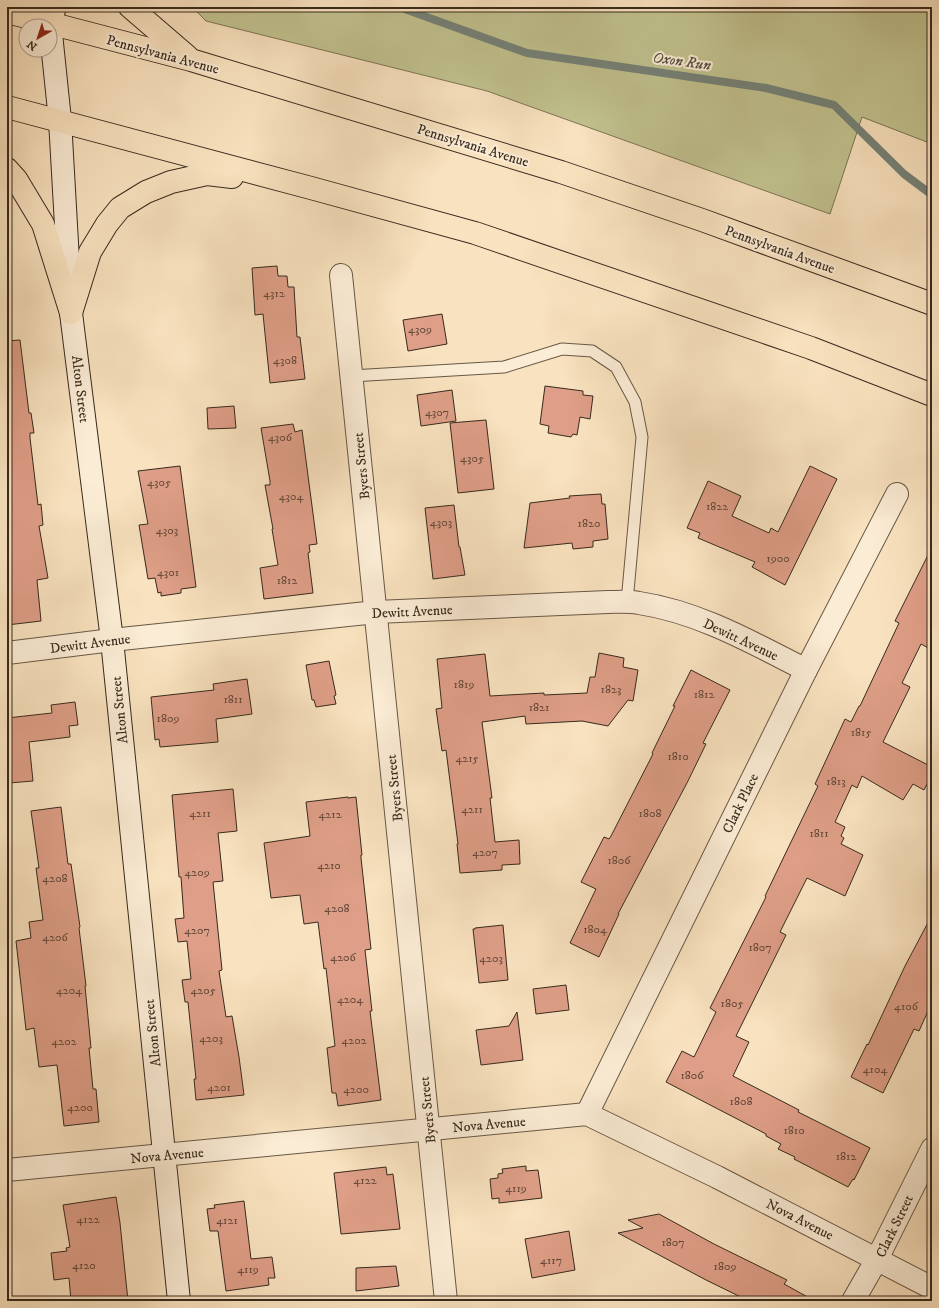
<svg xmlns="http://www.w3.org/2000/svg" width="939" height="1308" font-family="'IM FELL DW Pica',serif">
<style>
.green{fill:#c1c28f;stroke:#7c7656}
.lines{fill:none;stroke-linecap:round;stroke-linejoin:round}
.stream{stroke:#758278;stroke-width:8}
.building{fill:#de9e87;stroke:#382a1e}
.lane-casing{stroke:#685846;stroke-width:13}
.street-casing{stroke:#685846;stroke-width:24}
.secondary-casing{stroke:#382a1e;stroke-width:24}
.highway-casing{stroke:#382a1e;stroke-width:24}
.lane{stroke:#fbecd5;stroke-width:11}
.street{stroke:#fbecd5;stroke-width:22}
.secondary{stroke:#fbecd5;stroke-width:22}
.highway{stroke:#f9e2bf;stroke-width:22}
.labels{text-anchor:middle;stroke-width:4;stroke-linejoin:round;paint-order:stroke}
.number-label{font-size:12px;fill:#624738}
.street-label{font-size:14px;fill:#382a1e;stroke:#fbecd5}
.water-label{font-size:15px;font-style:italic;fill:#524f44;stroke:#fbecd5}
</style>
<rect width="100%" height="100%" fill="#f9e2bf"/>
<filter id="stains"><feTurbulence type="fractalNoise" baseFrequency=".005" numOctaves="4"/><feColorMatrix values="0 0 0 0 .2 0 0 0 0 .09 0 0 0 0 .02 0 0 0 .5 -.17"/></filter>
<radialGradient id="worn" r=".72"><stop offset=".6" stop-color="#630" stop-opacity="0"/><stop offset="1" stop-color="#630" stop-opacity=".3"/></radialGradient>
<polygon class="green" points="192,7 932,7 932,144 862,117 830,214 487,91 206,21"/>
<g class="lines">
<g class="stream">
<polyline points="173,7 174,7"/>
<polyline points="399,7 527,53 766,88 834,105 904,174 932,195"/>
</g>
</g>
<g class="building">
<polygon points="277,266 278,276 287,276 288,287 294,287 297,337 300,337 305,379 270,383 263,314 255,315 252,268"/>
<polygon points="442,314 447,344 408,351 403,320"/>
<polygon points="20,340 29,413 31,413 34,433 30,433 30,438 38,505 41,504 43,525 39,526 48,578 37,580 41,621 7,625 7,341"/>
<polygon points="545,386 583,391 583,395 593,396 590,419 580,417 577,435 573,434 571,437 548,433 549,426 540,424"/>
<polygon points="452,390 456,421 421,426 417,395"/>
<polygon points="234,406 236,428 208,429 207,408"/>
<polygon points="486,420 494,489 458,493 450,423"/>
<polygon points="293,424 295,432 302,430 317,544 309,545 310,552 308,553 313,593 264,599 260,568 278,565 272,529 273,529 265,485 270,485 270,481 261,428"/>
<polygon points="180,466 196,587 181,589 181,593 161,596 161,592 158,593 155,578 148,579 139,525 148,524 138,471"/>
<polygon points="810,466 837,479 785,585 752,567 755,562 698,538 700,533 687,528 708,481 741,496 732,516 769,533 771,528 778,532"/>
<polygon points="601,494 602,504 605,504 608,539 593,541 593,547 573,549 572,543 524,548 530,503 570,498 569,496"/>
<polygon points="454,505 459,547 460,547 465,575 433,579 425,508"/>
<polygon points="932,547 932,650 921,644 902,683 910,687 883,742 932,767 932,774 924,790 913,784 903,800 862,776 857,788 852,785 835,822 845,827 841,836 844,838 841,844 863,855 845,896 807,878 780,932 786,935 736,1036 749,1042 733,1076 799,1110 798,1112 870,1148 854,1180 853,1179 848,1187 794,1159 795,1157 778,1149 781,1144 766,1136 766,1134 666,1082 682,1051 694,1057 716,1012 710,1008 766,897 765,896 818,786 815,784 845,719 851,722 859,706 860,706 899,623 895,621"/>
<polygon points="599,653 624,658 623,667 638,670 633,701 628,700 608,726 582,721 526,724 525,716 482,722 492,798 490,798 495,842 519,840 520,864 502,865 502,870 460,873 457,844 458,844 446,750 442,751 436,709 442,708 437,659 485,654 490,696 544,693 544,695 587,693 590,677 595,677"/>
<polygon points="329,661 336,695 334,696 336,704 316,707 314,700 312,700 306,665"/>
<polygon points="691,670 730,690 703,743 706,744 688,781 618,914 619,914 599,957 570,943 596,889 581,882 604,837 609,839 611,836 653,754 652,753 675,706 673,706"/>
<polygon points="247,679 252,714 216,719 218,742 160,747 159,739 155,740 151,697 214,690 213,684"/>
<polygon points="75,702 78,725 69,726 70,737 29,742 33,781 9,783 7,767 7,718 52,713 51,705"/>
<polygon points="233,789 237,831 218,833 223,881 213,882 222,970 219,971 226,1017 232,1016 239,1057 244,1095 196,1100 194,1079 196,1079 188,1002 185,1002 182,980 191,979 187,941 178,942 175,919 184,918 181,877 179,877 172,795"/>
<polygon points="348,797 348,798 356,797 362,855 361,855 361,858 371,949 365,950 372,1011 370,1011 381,1100 338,1106 336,1093 332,1093 327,1048 335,1046 326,968 324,969 318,922 304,924 300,895 271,898 264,843 310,836 306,802"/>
<polygon points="61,807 68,864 71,864 80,927 79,928 86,986 85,986 91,1048 89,1048 93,1089 96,1089 99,1122 64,1126 57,1065 39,1067 34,1028 26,1030 16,941 31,938 29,922 43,920 36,868 39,868 31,811"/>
<polygon points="932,915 932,1002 919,1031 914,1029 883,1093 851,1077 867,1044 868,1045 905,966"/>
<polygon points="503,925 508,980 479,983 473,929 475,929 475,928"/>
<polygon points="566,985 569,1010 536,1014 533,989"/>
<polygon points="517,1012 523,1060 481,1065 476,1030 509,1026"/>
<polygon points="526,1166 526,1171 538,1170 542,1198 499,1203 499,1198 492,1199 490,1179 498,1178 498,1174 503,1173 502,1169"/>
<polygon points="386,1167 387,1175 393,1174 400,1229 341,1234 334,1173"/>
<polygon points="116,1197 120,1223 128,1301 71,1301 69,1278 54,1280 51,1253 67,1251 66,1248 70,1247 63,1205"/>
<polygon points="244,1201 251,1259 272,1257 275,1278 268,1278 269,1285 226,1291 218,1231 210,1231 207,1209 215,1208 214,1205"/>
<polygon points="659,1214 714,1244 787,1280 784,1284 815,1301 749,1301 706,1280 618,1233 643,1228 628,1220"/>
<polygon points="569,1231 575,1270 532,1278 525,1239"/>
<polygon points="396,1266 399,1286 356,1291 356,1268"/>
</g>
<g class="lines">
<defs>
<polyline id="lane" points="351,376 504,367 562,349 592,351 616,367 635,402 642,437 627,602"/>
<g id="street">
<polyline points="341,275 446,1301"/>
<path d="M7,653L112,640L376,612L608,602C618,602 629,601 639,603C699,612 753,643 806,670"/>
<polyline points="587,1114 806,670 897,494"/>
<polyline points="7,1170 587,1114 717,1177 932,1288"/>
<polyline points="853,1301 877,1259 932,1149"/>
</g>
<polyline id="secondary" points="55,7 50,24 60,120 71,313 112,640 179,1301"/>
<g id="highway">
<polyline points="130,7 187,56"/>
<polyline points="7,12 191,60 561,172 702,220 932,304"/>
<polyline points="7,107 311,188 475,233 811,348 932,395"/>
<polyline points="7,169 16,179 43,224 71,313"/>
<polyline points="71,313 90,252 107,224 120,208 146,192 171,182 207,174 232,177"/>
</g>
</defs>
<use href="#lane" class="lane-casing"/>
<use href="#street" class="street-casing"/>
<use href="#secondary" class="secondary-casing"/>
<use href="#highway" class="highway-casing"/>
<use href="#lane" class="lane"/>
<use href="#street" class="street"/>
<use href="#secondary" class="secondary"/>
<use href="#highway" class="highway"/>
</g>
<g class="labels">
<g class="number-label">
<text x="274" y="297">4312</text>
<text x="420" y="333">4309</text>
<text x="285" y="364">4308</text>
<text x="437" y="416">4307</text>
<text x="280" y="441">4306</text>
<text x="472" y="462">4305</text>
<text x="159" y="486">4305</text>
<text x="291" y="500">4304</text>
<text x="717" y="510">1822</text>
<text x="441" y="526">4303</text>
<text x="589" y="527">1820</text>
<text x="167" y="534">4303</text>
<text x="778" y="562">1900</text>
<text x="168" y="576">4301</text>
<text x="287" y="584">1812</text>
<text x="464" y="688">1819</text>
<text x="611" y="693">1823</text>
<text x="704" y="698">1812</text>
<text x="233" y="703">1811</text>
<text x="539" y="711">1821</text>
<text x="168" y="722">1809</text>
<text x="861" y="736">1815</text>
<text x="678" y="760">1810</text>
<text x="467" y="762">4215</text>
<text x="836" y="785">1813</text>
<text x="472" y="813">4211</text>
<text x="200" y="817">4211</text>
<text x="650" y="817">1808</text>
<text x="330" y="818">4212</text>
<text x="819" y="837">1811</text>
<text x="485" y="856">4207</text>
<text x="619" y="864">1806</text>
<text x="329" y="869">4210</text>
<text x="197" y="876">4209</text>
<text x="55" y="882">4208</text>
<text x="337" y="912">4208</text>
<text x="595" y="933">1804</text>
<text x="197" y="934">4207</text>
<text x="55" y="941">4206</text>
<text x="760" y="951">1807</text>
<text x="343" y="961">4206</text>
<text x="491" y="962">4203</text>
<text x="69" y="994">4204</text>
<text x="203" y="994">4205</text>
<text x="350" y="1003">4204</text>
<text x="732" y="1007">1805</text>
<text x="906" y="1010">4106</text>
<text x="211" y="1042">4203</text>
<text x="354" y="1044">4202</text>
<text x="64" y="1045">4202</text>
<text x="875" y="1073">4104</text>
<text x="692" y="1079">1806</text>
<text x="219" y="1091">4201</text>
<text x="356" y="1093">4200</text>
<text x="741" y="1105">1808</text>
<text x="80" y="1111">4200</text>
<text x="794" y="1134">1810</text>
<text x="846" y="1160">1812</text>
<text x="365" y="1184">4122</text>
<text x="516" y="1192">4119</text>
<text x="88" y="1223">4122</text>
<text x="227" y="1224">4121</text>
<text x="673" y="1246">1807</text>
<text x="551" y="1264">4117</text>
<text x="84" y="1269">4120</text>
<text x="725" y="1270">1809</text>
<text x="248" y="1273">4119</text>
</g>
<g class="street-label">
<text transform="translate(163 54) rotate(15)" y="5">Pennsylvania Avenue</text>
<text transform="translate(473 145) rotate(17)" y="5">Pennsylvania Avenue</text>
<text transform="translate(780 249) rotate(20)" y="5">Pennsylvania Avenue</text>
<text transform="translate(81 389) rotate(83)" y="5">Alton Street</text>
<text transform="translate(361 466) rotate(-96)" y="5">Byers Street</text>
<text transform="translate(412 611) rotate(-3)" y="5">Dewitt Avenue</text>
<text transform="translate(741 639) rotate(25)" y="5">Dewitt Avenue</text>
<text transform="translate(90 643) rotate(-7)" y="5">Dewitt Avenue</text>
<text transform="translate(119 710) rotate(-96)" y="5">Alton Street</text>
<text transform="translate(394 788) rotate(-96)" y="5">Byers Street</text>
<text transform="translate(740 803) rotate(-64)" y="5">Clark Place</text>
<text transform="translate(152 1033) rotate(-96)" y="5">Alton Street</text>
<text transform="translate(427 1110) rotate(-96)" y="5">Byers Street</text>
<text transform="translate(489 1124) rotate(-5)" y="5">Nova Avenue</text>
<text transform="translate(167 1155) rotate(-5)" y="5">Nova Avenue</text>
<text transform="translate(800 1219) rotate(27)" y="5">Nova Avenue</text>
<text transform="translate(894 1226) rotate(-64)" y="5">Clark Street</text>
</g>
<g class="water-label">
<text transform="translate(682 61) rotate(8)" y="5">Oxon Run</text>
</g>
</g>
<rect width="939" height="1308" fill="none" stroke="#f9e2bf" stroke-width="24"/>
<rect x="8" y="8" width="923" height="1292" fill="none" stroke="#382a1e" stroke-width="2"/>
<rect x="12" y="12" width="915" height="1284" fill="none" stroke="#382a1e"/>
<g transform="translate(38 38) rotate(219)"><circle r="19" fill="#fbecd5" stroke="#ad9e8c"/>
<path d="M0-3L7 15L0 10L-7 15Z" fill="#8f2418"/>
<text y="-6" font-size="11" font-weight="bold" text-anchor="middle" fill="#382a1e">N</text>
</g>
<rect width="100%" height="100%" filter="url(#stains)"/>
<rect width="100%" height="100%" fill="url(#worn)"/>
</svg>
